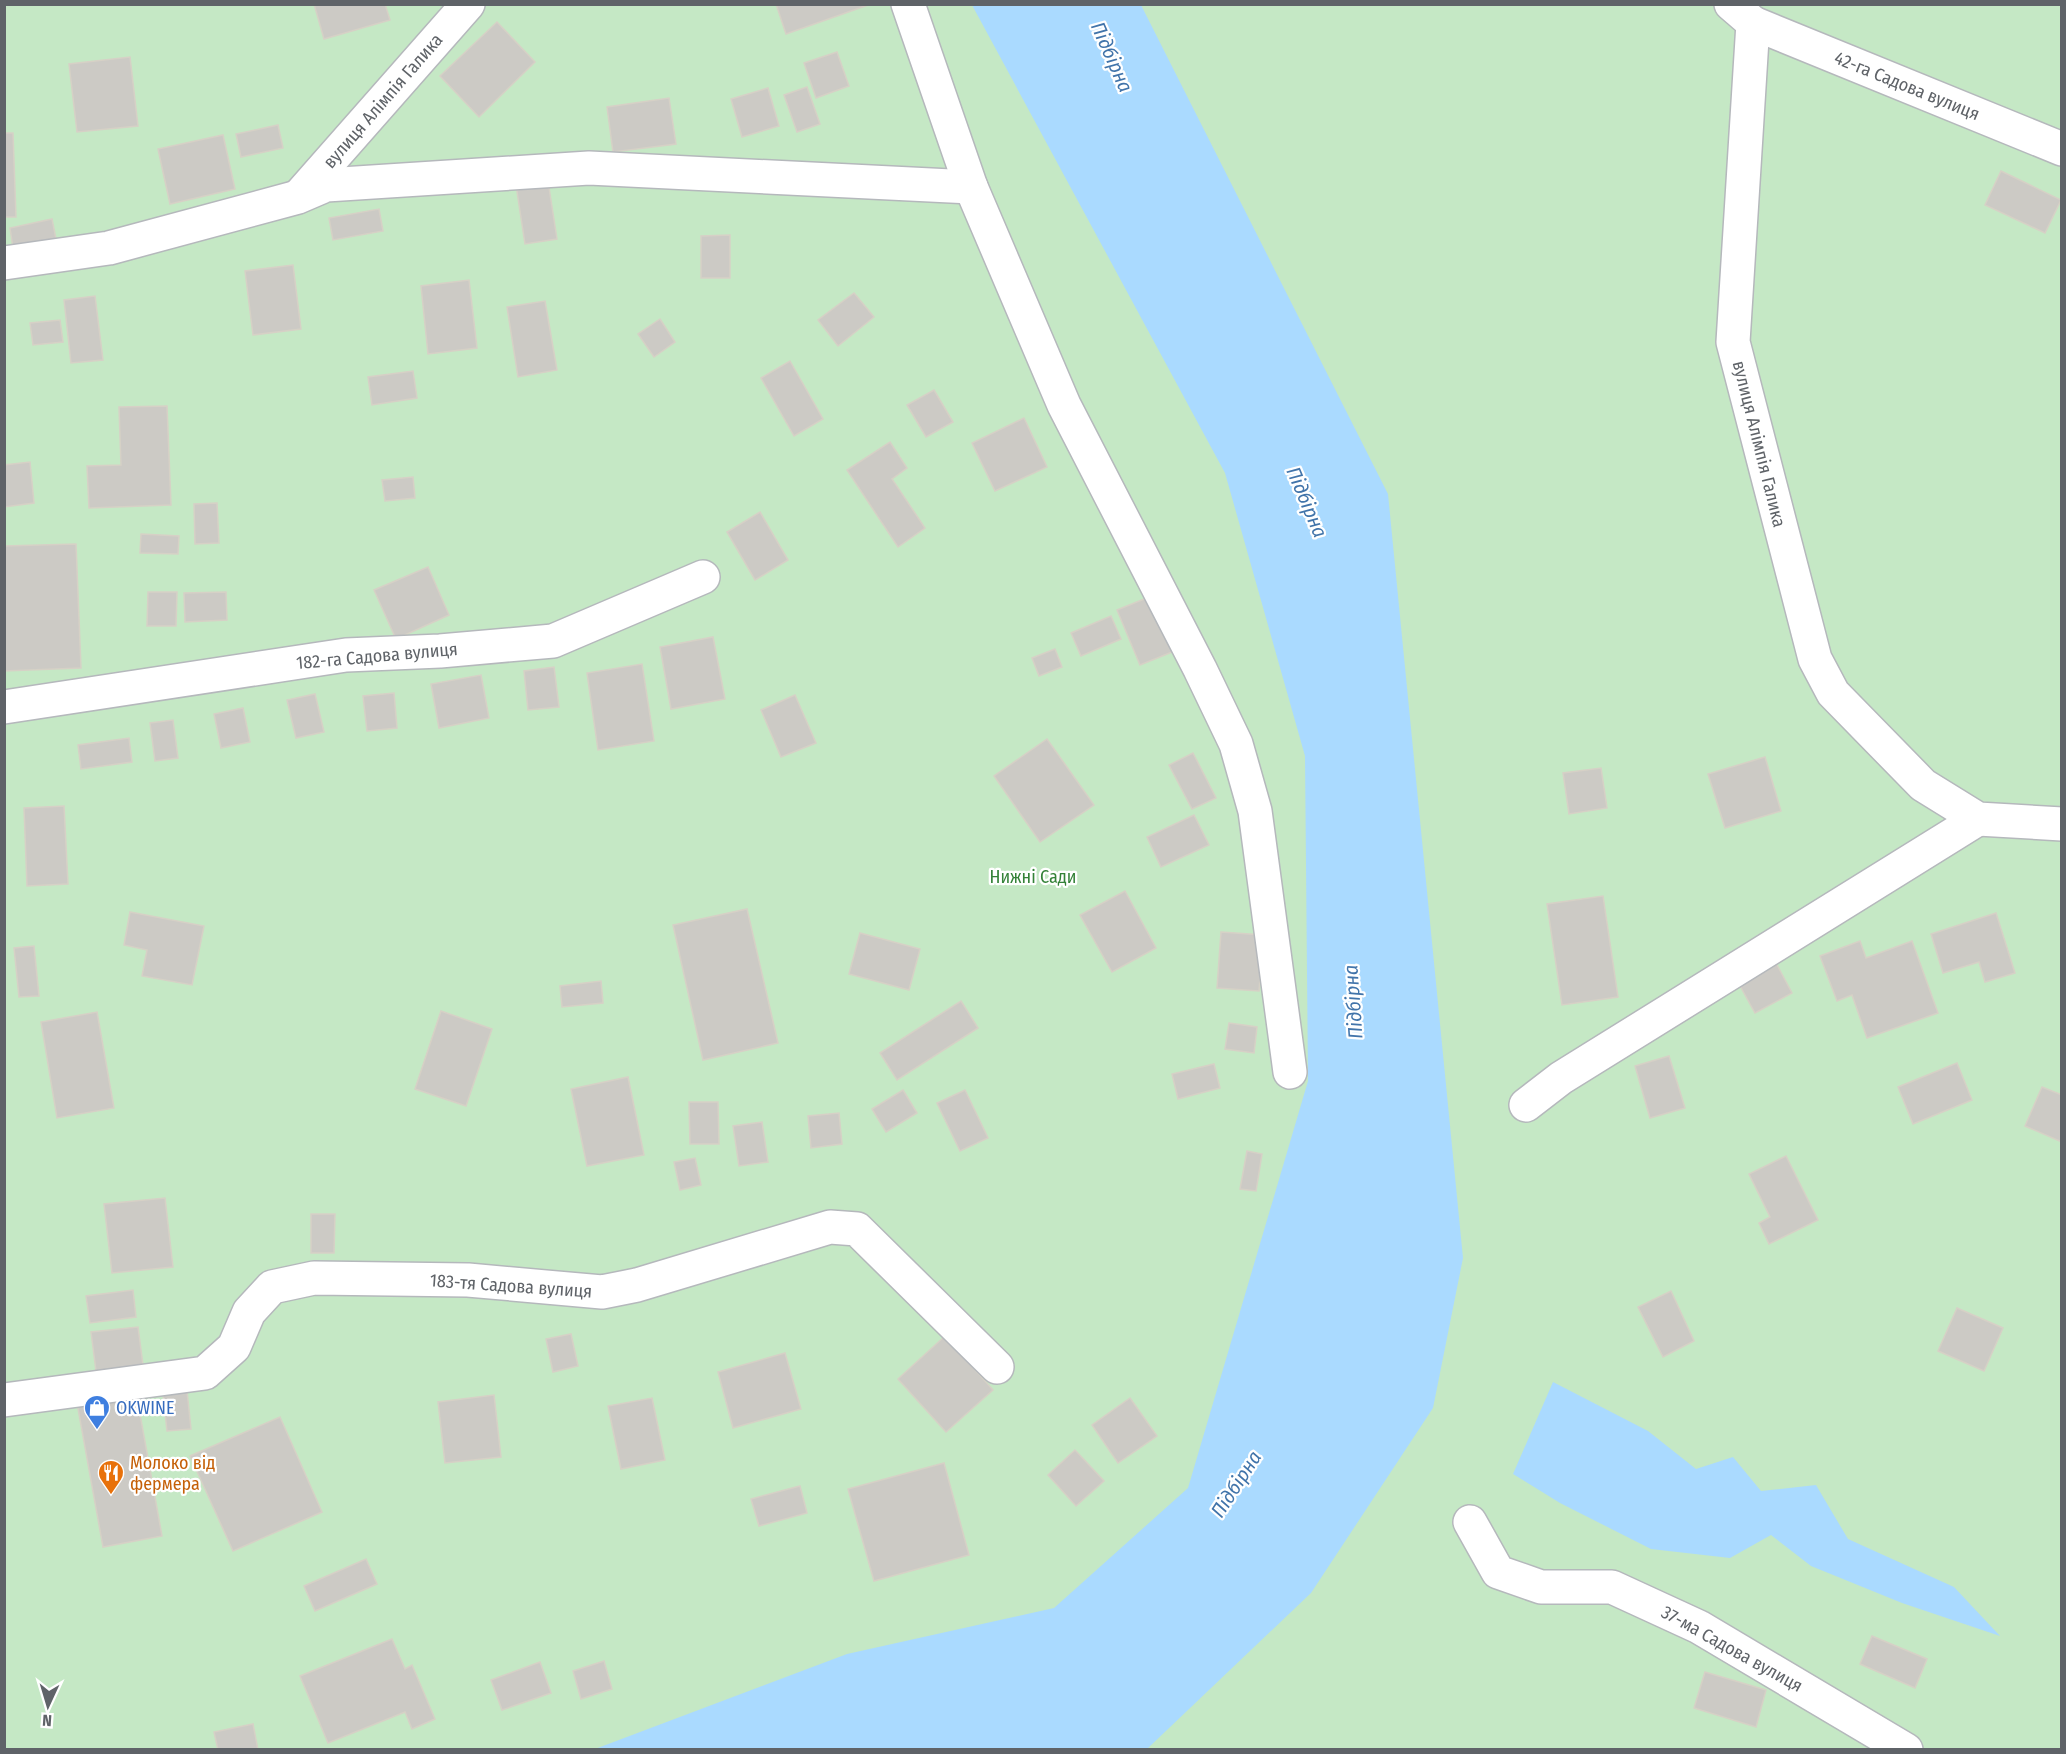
<svg xmlns="http://www.w3.org/2000/svg" width="2066" height="1754" font-family="'Fira Sans Condensed',sans-serif">
<style>
.green{fill:#c5e8c5}
.water{fill:#aadaff}
.building{fill:#cccac5;stroke:#d6d1c6;stroke-width:1.5}
.lines{fill:none;stroke-linecap:round;stroke-linejoin:round}
.minor-casing{stroke:#b5b8bc;stroke-width:36}
.minor{stroke:#fff;stroke-width:33}
.labels{text-anchor:middle;stroke-width:4.5;stroke-linejoin:round;paint-order:stroke}
.street-label{font-size:18px;fill:#5f6368;stroke:#fff}
.park-label{font-size:18px;fill:#348238;stroke:#fff}
.shop-label{font-size:18px;fill:#366cbe;stroke:#fff;text-anchor:start}
.food-label{font-size:18px;fill:#c56008;stroke:#fff;text-anchor:start}
.water-label{font-size:20px;font-style:italic;fill:#4174aa;stroke:#fff}
</style>
<rect width="100%" height="100%" fill="#f1efe8"/>
<rect class="green" x="5" y="5" width="2056" height="1744"/>
<g class="water">
<polygon points="972,5 1141,5 1388,494 1463,1258 1433,1408 1311,1593 1147,1749 595,1749 847,1654 1054,1608 1188,1488 1308,1081 1305,756 1225,473"/>
<polygon points="1553,1382 1648,1431 1696,1469 1733,1457 1761,1491 1816,1485 1848,1539 1954,1587 2000,1636 1902,1603 1811,1566 1771,1535 1730,1558 1651,1549 1560,1503 1513,1474"/>
</g>
<g class="building">
<polygon points="314,4 385,4 390,20 324,39"/>
<polygon points="776,4 871,4 786,34"/>
<polygon points="497,22 535,62 479,117 440,76"/>
<polygon points="837,52 849,86 816,98 804,63"/>
<polygon points="130,57 138,126 77,132 69,64"/>
<polygon points="807,87 820,124 797,132 784,95"/>
<polygon points="768,88 779,126 742,137 731,99"/>
<polygon points="669,98 676,144 613,152 607,107"/>
<polygon points="278,125 283,148 241,157 236,134"/>
<polygon points="4,133 13,133 16,217 4,217"/>
<polygon points="223,135 235,189 170,204 158,149"/>
<polygon points="2001,171 2061,200 2045,233 1985,205"/>
<polygon points="548,181 557,239 525,244 516,185"/>
<polygon points="379,209 383,231 333,240 329,218"/>
<polygon points="52,219 56,239 13,248 10,228"/>
<polygon points="730,235 730,278 701,278 701,236"/>
<polygon points="293,265 301,329 253,335 245,271"/>
<polygon points="469,280 477,348 428,354 421,286"/>
<polygon points="854,293 874,317 838,346 818,320"/>
<polygon points="95,296 103,360 71,363 64,300"/>
<polygon points="545,301 557,370 518,377 507,307"/>
<polygon points="660,319 675,342 654,357 638,334"/>
<polygon points="60,320 63,342 33,345 30,323"/>
<polygon points="790,361 823,419 794,436 761,378"/>
<polygon points="413,371 417,398 372,405 368,377"/>
<polygon points="934,390 953,422 926,437 907,405"/>
<polygon points="167,406 171,505 89,508 87,466 121,465 119,407"/>
<polygon points="1024,418 1047,467 995,491 972,443"/>
<polygon points="890,442 907,468 892,479 925,528 898,547 847,470"/>
<polygon points="30,462 34,503 4,507 4,465"/>
<polygon points="413,477 415,498 385,501 382,480"/>
<polygon points="217,503 219,543 195,544 194,504"/>
<polygon points="760,512 788,560 755,580 727,532"/>
<polygon points="141,534 179,536 178,554 140,553"/>
<polygon points="76,544 81,668 4,671 4,546"/>
<polygon points="428,567 449,615 396,639 374,590"/>
<polygon points="148,592 177,592 176,626 147,626"/>
<polygon points="226,592 227,620 185,622 184,593"/>
<polygon points="1154,595 1177,650 1140,665 1117,610"/>
<polygon points="1111,616 1121,639 1081,656 1071,633"/>
<polygon points="713,637 725,699 671,709 660,647"/>
<polygon points="1055,649 1062,667 1039,676 1032,658"/>
<polygon points="642,664 654,741 598,750 587,673"/>
<polygon points="554,667 559,707 528,710 524,671"/>
<polygon points="481,675 489,718 439,728 431,684"/>
<polygon points="394,693 397,728 367,731 363,696"/>
<polygon points="315,694 324,732 296,738 287,700"/>
<polygon points="795,695 816,743 781,757 761,710"/>
<polygon points="243,708 250,742 221,748 214,714"/>
<polygon points="173,720 178,758 155,761 150,723"/>
<polygon points="129,738 132,762 81,769 78,745"/>
<polygon points="1047,739 1094,805 1040,842 994,776"/>
<polygon points="1193,753 1216,798 1192,809 1169,765"/>
<polygon points="1765,757 1781,811 1725,828 1708,774"/>
<polygon points="1601,768 1607,808 1569,814 1563,773"/>
<polygon points="64,806 68,884 27,886 24,808"/>
<polygon points="1194,815 1209,845 1161,867 1147,837"/>
<polygon points="1125,891 1156,948 1112,972 1080,915"/>
<polygon points="1603,896 1618,997 1562,1005 1547,904"/>
<polygon points="747,909 778,1043 703,1060 673,925"/>
<polygon points="130,912 204,926 192,985 142,976 147,950 124,945"/>
<polygon points="1996,913 2015,973 1985,982 1979,962 1943,973 1931,934"/>
<polygon points="1221,932 1263,935 1259,991 1217,988"/>
<polygon points="860,933 920,949 909,990 849,974"/>
<polygon points="1860,941 1866,958 1912,941 1938,1013 1867,1038 1852,995 1837,1001 1820,956"/>
<polygon points="34,946 39,996 19,997 14,948"/>
<polygon points="1776,963 1792,993 1755,1013 1739,984"/>
<polygon points="601,981 603,1003 562,1007 560,986"/>
<polygon points="961,1001 978,1028 897,1080 880,1053"/>
<polygon points="441,1011 492,1029 466,1106 415,1089"/>
<polygon points="97,1012 114,1108 57,1118 41,1022"/>
<polygon points="1229,1023 1257,1027 1254,1053 1225,1049"/>
<polygon points="1669,1056 1685,1108 1650,1118 1635,1066"/>
<polygon points="1957,1063 1972,1100 1913,1124 1898,1087"/>
<polygon points="1214,1064 1220,1088 1178,1099 1172,1074"/>
<polygon points="628,1077 644,1155 587,1166 571,1089"/>
<polygon points="2042,1087 2062,1095 2062,1142 2025,1126"/>
<polygon points="903,1090 917,1113 886,1132 872,1109"/>
<polygon points="965,1090 988,1138 960,1151 937,1103"/>
<polygon points="689,1102 718,1102 719,1144 690,1144"/>
<polygon points="839,1113 842,1144 811,1148 808,1116"/>
<polygon points="762,1122 768,1162 739,1166 733,1126"/>
<polygon points="1247,1151 1262,1154 1256,1191 1240,1189"/>
<polygon points="1786,1156 1818,1220 1769,1244 1759,1223 1770,1217 1749,1174"/>
<polygon points="695,1158 701,1185 680,1190 674,1162"/>
<polygon points="165,1198 173,1267 112,1273 104,1204"/>
<polygon points="311,1214 335,1214 334,1253 311,1253"/>
<polygon points="133,1290 136,1317 90,1323 86,1296"/>
<polygon points="1671,1291 1694,1341 1663,1357 1638,1307"/>
<polygon points="1957,1308 2003,1328 1984,1371 1938,1351"/>
<polygon points="138,1327 143,1365 96,1371 91,1332"/>
<polygon points="571,1334 578,1366 553,1372 546,1339"/>
<polygon points="945,1336 993,1390 946,1432 898,1379"/>
<polygon points="785,1353 801,1409 733,1428 718,1372"/>
<polygon points="187,1391 191,1429 167,1431 163,1394"/>
<polygon points="136,1392 162,1536 103,1547 77,1403"/>
<polygon points="494,1395 501,1457 445,1463 438,1402"/>
<polygon points="652,1398 665,1460 621,1469 608,1406"/>
<polygon points="1130,1398 1157,1436 1118,1463 1092,1425"/>
<polygon points="280,1417 322,1512 233,1551 190,1456"/>
<polygon points="1075,1450 1104,1481 1076,1506 1048,1475"/>
<polygon points="944,1463 969,1555 874,1581 848,1489"/>
<polygon points="800,1486 807,1513 759,1526 751,1499"/>
<polygon points="366,1559 377,1584 315,1611 304,1586"/>
<polygon points="1872,1636 1927,1659 1915,1688 1860,1664"/>
<polygon points="392,1639 405,1669 412,1665 435,1719 412,1729 405,1712 328,1743 300,1676"/>
<polygon points="604,1661 612,1689 581,1699 573,1671"/>
<polygon points="540,1662 551,1693 502,1710 491,1680"/>
<polygon points="1705,1672 1766,1690 1756,1727 1694,1708"/>
<polygon points="253,1724 258,1750 218,1750 214,1732"/>
</g>
<g class="lines">
<defs>
<g id="minor">
<polyline points="908,4 971,187 1064,405 1200,669 1236,744 1255,811 1290,1072"/>
<polyline points="1731,4 1753,23 1733,342 1815,659 1833,693 1923,785 1978,819 2062,824"/>
<polyline points="1753,23 2062,149"/>
<polyline points="299,196 468,4"/>
<polyline points="4,263 109,248 298,197 326,185 589,168 971,187"/>
<polyline points="4,707 346,655 440,651 553,641 703,577"/>
<polyline points="1526,1105 1561,1078 1978,819"/>
<polyline points="4,1400 205,1373 234,1347 249,1312 272,1287 314,1278 468,1280 602,1292 637,1285 830,1227 857,1229 997,1367"/>
<polyline points="1470,1522 1498,1572 1541,1587 1612,1587 1699,1627 1906,1750"/>
</g>
</defs>
<use href="#minor" class="minor-casing"/>
<use href="#minor" class="minor"/>
</g>
<defs>
<symbol id="shop-pin" viewBox="-11 -11 22 30"><path d="M0 17L-7.5 6A9.5 9.5 0 1 1 7.5 6Z" fill="#3f7fe0" stroke="#fff"/><path d="M-5-2.5h2.3a2.7 3.5 0 0 1 5.4 0H5L5.5 6h-11ZM-1.5-2.5h3a1.5 2.3 0 0 0-3 0Z" fill="#fff"/></symbol>
<symbol id="restaurant-pin" viewBox="-11 -11 22 30"><path d="M0 17L-7.5 6A9.5 9.5 0 1 1 7.5 6Z" fill="#e8710a" stroke="#fff"/><path d="M-5-6h1v4h1v-4h1v4h1v-4h1v5L-1.5 .5V6h-2V.5L-5-1ZM5-6V6H3V1.5H1.5Q1.5-4 5-6Z" fill="#fff"/></symbol>
</defs>
<g fill-rule="evenodd">
<use href="#shop-pin" x="82" y="1393" width="30" height="40"/>
<use href="#restaurant-pin" x="96" y="1458" width="30" height="40"/>
</g>
<g class="labels">
<g class="street-label">
<text transform="translate(1907 86) rotate(22)" y="6">42-га Садова вулиця</text>
<text transform="translate(383 101) rotate(-49)" y="6">вулиця Алімпія Галика</text>
<text transform="translate(1759 444) rotate(76)" y="6">вулиця Алімпія Галика</text>
<text transform="translate(377 656) rotate(-5)" y="6">182-га Садова вулиця</text>
<text transform="translate(511 1286) rotate(4)" y="6">183-тя Садова вулиця</text>
<text transform="translate(1732 1649) rotate(29)" y="6">37-ма Садова вулиця</text>
</g>
<g class="park-label">
<text x="1033" y="883">Нижні Сади</text>
</g>
<g class="shop-label">
<text x="116" y="1414">OKWINE</text>
</g>
<g class="food-label">
<text x="130" y="1469">Молоко від<tspan x="130" dy="21">фермера</tspan></text>
</g>
<g class="water-label">
<text transform="translate(1112 57) rotate(66)" y="7">Підбірна</text>
<text transform="translate(1307 502) rotate(67)" y="7">Підбірна</text>
<text transform="translate(1353 1002) rotate(-94)" y="7">Підбірна</text>
<text transform="translate(1236 1484) rotate(-57)" y="7">Підбірна</text>
</g>
</g>
<rect width="2066" height="1754" fill="none" stroke="#5f6368" stroke-width="12"/>
<g transform="translate(48 1706) rotate(184)" stroke="#ffffff" stroke-width="4.5" paint-order="stroke">
<path d="M0-4.5L10 22L0 15L-10 22Z" fill="#5f6368"/>
<text y="-9" font-size="16" font-weight="bold" text-anchor="middle" fill="#5f6368">N</text>
</g>
</svg>
